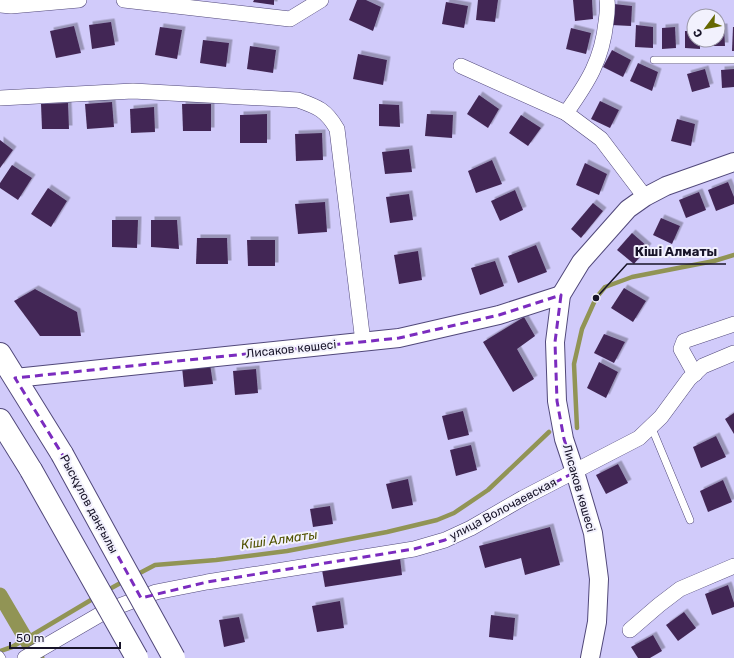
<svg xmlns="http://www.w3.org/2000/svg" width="734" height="658" font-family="Rubik,sans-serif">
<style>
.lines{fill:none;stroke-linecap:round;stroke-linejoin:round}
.stream{stroke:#919455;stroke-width:4.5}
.canal{stroke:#919455;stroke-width:15}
.building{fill:#432854;filter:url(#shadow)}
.service-casing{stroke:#51487a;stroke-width:8}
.minor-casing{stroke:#51487a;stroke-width:16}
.tertiary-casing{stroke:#51487a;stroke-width:20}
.primary-casing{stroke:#51487a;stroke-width:24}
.service{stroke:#fff;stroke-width:7}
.minor{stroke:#fff;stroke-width:15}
.tertiary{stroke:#fff;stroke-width:18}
.primary{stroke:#fff;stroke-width:22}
.primary-bridge-casing{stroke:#51487a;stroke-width:24;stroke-linecap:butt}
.primary-bridge{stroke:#fff;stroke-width:22}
.marked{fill:none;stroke:#7b2cbf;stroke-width:3;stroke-dasharray:8 5;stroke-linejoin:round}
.labels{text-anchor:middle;stroke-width:4;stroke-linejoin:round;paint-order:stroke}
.street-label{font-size:12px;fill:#181429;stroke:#f2f1fd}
.water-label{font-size:13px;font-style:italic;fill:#515201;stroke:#f2f1fd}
.leader{fill:none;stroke:#181429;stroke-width:1.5}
.callout-dot{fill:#181429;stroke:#f2f1fd;stroke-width:1.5}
.callout-label{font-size:13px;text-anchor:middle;font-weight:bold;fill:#181429;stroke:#f2f1fd;stroke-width:4;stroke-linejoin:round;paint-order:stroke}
</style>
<defs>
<filter id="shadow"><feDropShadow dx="3.5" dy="-3.5" stdDeviation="0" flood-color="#0004"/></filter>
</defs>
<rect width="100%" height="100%" fill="#d1cbfa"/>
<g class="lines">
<g class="stream">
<polyline points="577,428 574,364 582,329 596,298 605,287 632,277 714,261 734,255"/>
<polyline points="136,575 155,565 216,560 287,551 387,532 437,520 454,513 488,490 549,432"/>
<polyline points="106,591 126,580"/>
<polyline points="0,651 12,647 96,597"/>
</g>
<polyline class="canal" points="0,595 37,658"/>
</g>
<g class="building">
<polygon points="254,0 274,0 274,5 253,2"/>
<polygon points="357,0 366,0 381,7 373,31 349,20"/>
<polygon points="478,0 498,0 495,22 476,20"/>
<polygon points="573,0 592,0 593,19 575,21"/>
<polygon points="446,2 468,6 464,28 442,24"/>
<polygon points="614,4 632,6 631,26 611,25"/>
<polygon points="111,22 115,45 92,49 89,25"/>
<polygon points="636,25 653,27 653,48 635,47"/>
<polygon points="74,26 81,53 56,58 50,31"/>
<polygon points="160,27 182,30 177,59 155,55"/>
<polygon points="675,27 676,48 662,49 662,28"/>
<polygon points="718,27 724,27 725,46 708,46 708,40 718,40"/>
<polygon points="733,27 734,27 734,51 732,51"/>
<polygon points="571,28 591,33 586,54 566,49"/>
<polygon points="685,31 694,31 694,40 700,40 700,49 685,48"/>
<polygon points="203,40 229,43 226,67 200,63"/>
<polygon points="250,46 276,50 273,73 247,69"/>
<polygon points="612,50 631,60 623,77 603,67"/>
<polygon points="358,54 387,60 383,85 353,79"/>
<polygon points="638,63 658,72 652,91 630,81"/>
<polygon points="705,69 710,87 692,92 687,74"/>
<polygon points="734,69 734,87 722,88 721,70"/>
<polygon points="479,95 499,109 488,128 467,114"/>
<polygon points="600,101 619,110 610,128 591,119"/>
<polygon points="112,102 114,127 87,129 85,104"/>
<polygon points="68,103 69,129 42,129 41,104"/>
<polygon points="182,104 211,104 211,131 183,131"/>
<polygon points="379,104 399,105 400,127 379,126"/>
<polygon points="154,107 155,132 131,133 130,109"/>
<polygon points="267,114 267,143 240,143 240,115"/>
<polygon points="427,114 453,115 452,138 425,136"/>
<polygon points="521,115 541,128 528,146 509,133"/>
<polygon points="677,119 695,124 691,146 671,141"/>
<polygon points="322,133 323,160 296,161 295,134"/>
<polygon points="0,140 13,150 0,168"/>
<polygon points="409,149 412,172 385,174 382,152"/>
<polygon points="492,160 502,184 476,193 468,171"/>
<polygon points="585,163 607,174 599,195 576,185"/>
<polygon points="12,165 32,178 18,200 0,188 0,183"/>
<polygon points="728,182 734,197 734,204 716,211 708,190"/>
<polygon points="48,188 67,201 51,227 31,214"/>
<polygon points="515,190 523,210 500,221 491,201"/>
<polygon points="699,192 706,210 686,218 679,200"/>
<polygon points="409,194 413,220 390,223 386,197"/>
<polygon points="325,202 327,232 298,234 295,204"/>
<polygon points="593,203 603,211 581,238 571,229"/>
<polygon points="661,218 680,226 672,244 653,235"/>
<polygon points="112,220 138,220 137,248 112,247"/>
<polygon points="151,220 177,220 179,249 151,247"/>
<polygon points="632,233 648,247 634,264 617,250"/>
<polygon points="197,238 227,238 228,264 196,264"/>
<polygon points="247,240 275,240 275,266 248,266"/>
<polygon points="536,245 547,272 518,283 508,256"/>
<polygon points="418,251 422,280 399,284 394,255"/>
<polygon points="495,261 504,286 480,295 471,268"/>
<polygon points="624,288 646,301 633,322 611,308"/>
<polygon points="35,289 77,312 81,336 40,336 14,301"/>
<polygon points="524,317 535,336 517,349 534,379 513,392 483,342"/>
<polygon points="604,334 625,342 614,363 594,353"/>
<polygon points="599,362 618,372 606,398 587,388"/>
<polygon points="210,364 213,384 184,387 182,367"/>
<polygon points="256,369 258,393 235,395 233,371"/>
<polygon points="463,411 469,435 448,440 442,416"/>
<polygon points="734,413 734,434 725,419"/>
<polygon points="716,436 726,457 701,468 693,447"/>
<polygon points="471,445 477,470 456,476 450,450"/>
<polygon points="618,464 628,483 606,494 596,475"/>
<polygon points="408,479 413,505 392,509 386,484"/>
<polygon points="723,480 732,502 708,512 700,491"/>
<polygon points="330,506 333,524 313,527 310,509"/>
<polygon points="550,527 560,565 525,575 521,558 485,568 479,546"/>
<polygon points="400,558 402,575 325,587 322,570"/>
<polygon points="728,585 734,603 734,607 712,615 705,594"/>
<polygon points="340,601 344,628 317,632 312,606"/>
<polygon points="684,612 696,628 678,641 666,625"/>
<polygon points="491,615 515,618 513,640 489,637"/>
<polygon points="239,617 245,642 224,647 219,620"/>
<polygon points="653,635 662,651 650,658 638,658 631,647"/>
</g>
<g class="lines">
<defs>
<g id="service">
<polyline points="654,60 734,60"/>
<polyline points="651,426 690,520"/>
<polyline points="0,655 2,658"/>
</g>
<g id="minor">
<polyline points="124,0 290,19 321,0"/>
<polyline points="0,5 11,6 79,0"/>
<polyline points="461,66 566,113 601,139 645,197"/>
<path d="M0,98L133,91L298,100C318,107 326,110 337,129L363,342"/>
<path d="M566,113C588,82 602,60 606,22C607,15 608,7 607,0"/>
<polyline points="695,374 681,349 684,341 734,324"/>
<polyline points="630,630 659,605 680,589 734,566"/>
<polyline points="25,658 106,611 156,592 207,582 414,549 445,540 471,528 523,498 639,438 661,417 689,379 703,366 734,353"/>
</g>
<g id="tertiary">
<polyline points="15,378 399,338 499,315 561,295"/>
<polyline points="590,658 597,622 599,579 593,533 575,472 564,439 557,401 555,342 561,295 581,262 628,209 645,197 666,186 734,162"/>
</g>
<g id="primary">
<polyline points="0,354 62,454"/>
<polyline points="0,420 31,470"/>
</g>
</defs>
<use href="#service" class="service-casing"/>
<use href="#minor" class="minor-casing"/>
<use href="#tertiary" class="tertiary-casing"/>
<use href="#primary" class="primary-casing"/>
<use href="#service" class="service"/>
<use href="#minor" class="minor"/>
<use href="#tertiary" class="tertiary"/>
<use href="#primary" class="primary"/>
<defs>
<g id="primary-bridge">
<polyline points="62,454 109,540 174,658"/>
<polyline points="31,470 137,658"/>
</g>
</defs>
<use href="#primary-bridge" class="primary-bridge-casing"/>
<use href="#primary-bridge" class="primary-bridge"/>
</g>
<path class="marked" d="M561,295L555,342L557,401L564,439L575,472L445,540L414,549L207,582L141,598L62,454L15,378L399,338L499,315Z"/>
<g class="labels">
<g class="street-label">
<text transform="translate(291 349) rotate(-6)" y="4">Лисаков көшесі</text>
<text transform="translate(579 488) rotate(74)" y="4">Лисаков көшесі</text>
<text transform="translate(89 504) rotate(62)" y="4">Рысқұлов даңғылы</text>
<text transform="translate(503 509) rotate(-28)" y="4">улица Волочаевская</text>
</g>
<g class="water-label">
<text transform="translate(279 539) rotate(-8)" y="5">Кіші Алматы</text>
</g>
</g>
<path class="leader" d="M596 298L627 264H726"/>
<circle class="callout-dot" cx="596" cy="298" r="4"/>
<g class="callout-label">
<text x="676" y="256">Кіші Алматы</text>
</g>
<g transform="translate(706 28) rotate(238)"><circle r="19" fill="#f2f1fd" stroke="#9b99a8"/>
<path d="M0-3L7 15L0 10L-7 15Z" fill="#656701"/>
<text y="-6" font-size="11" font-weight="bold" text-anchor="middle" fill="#181429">С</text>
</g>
<path d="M10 642v6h110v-6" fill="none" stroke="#181429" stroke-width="2"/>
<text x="16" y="642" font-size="12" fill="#181429" stroke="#f2f1fd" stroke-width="3" paint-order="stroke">50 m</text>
</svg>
